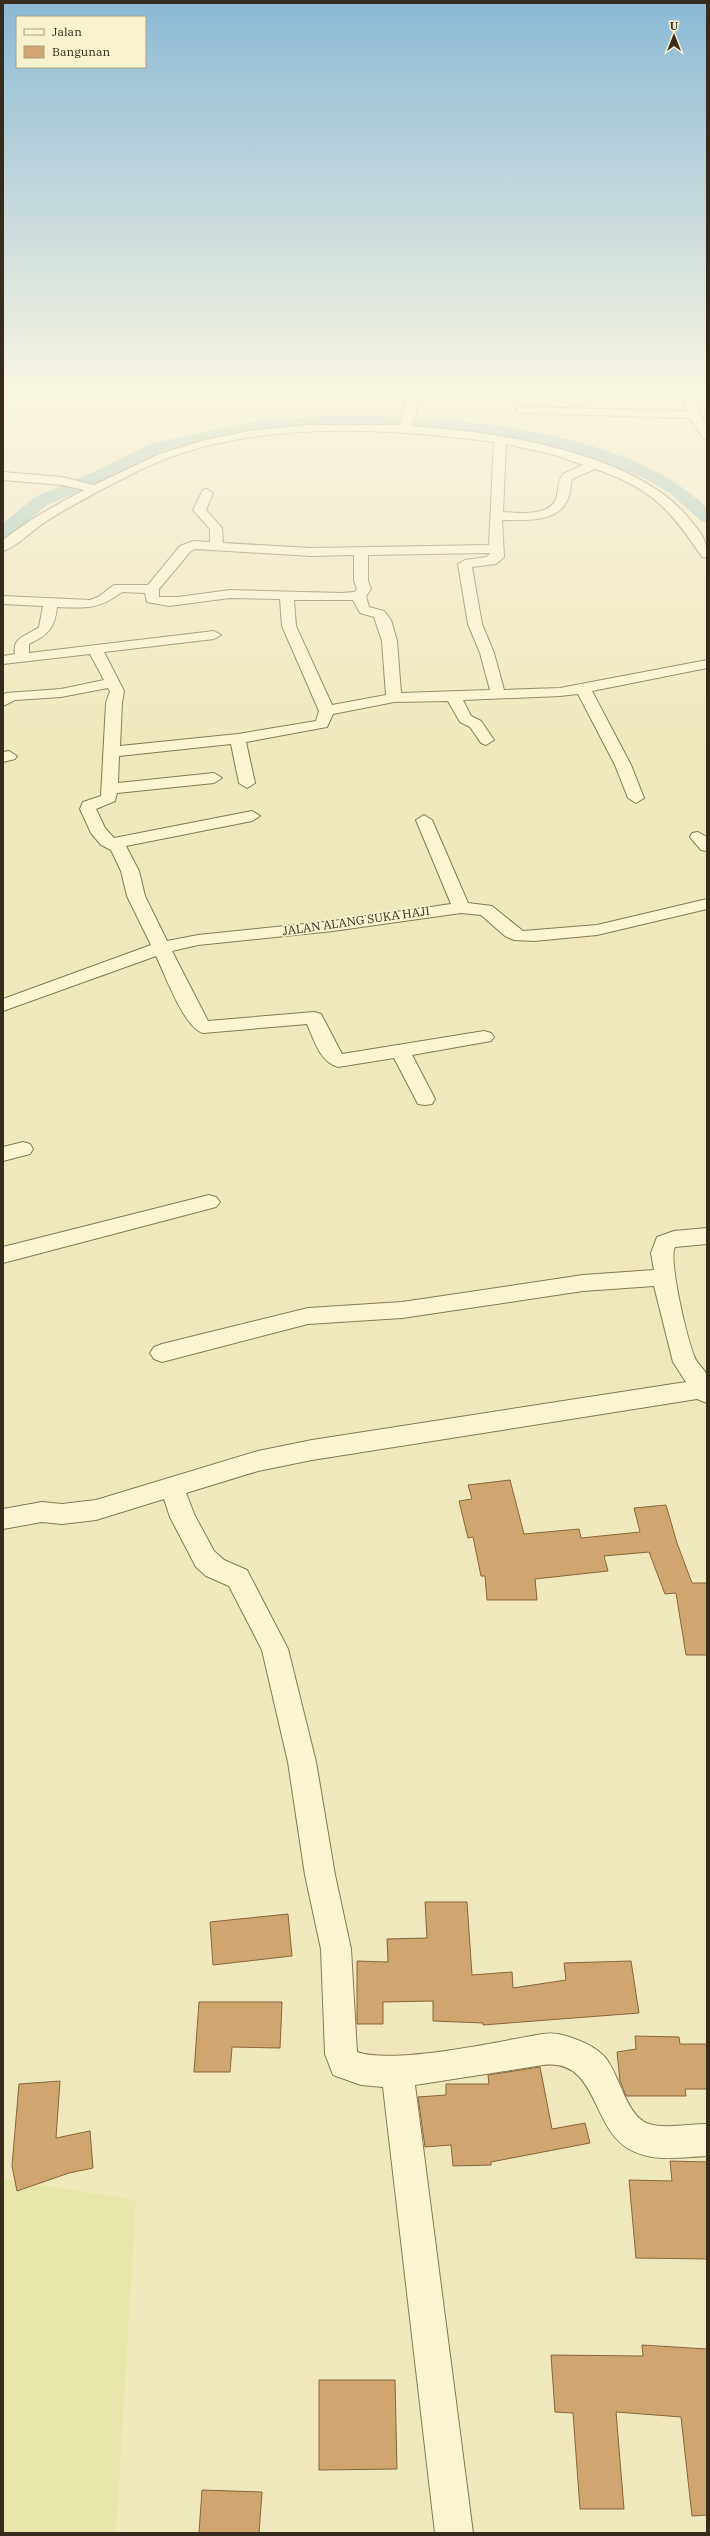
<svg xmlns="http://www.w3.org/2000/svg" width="710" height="2536" font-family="'IBM Plex Serif',serif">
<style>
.farmland{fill:#e6e5aa}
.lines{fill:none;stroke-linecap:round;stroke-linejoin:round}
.canal{fill:#a1c1bc;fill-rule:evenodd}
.building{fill:#d0a670;stroke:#89653a}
.street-casing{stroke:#887855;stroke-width:2}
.street{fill:#faf4d0;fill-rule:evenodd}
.labels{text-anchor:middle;stroke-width:3.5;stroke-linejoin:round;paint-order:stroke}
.street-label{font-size:12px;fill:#372c1b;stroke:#f7f1cd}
</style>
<rect width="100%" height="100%" fill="#f0e8bd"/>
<polygon class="farmland" points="3,2179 136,2200 116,2533 3,2533"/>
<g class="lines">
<g class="canal">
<polygon points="345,415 395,417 403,422 395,427 345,425 256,431 161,451 110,478 47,505 9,536 3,537 3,523 35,497 98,470 150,444 256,421"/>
<path d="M420,418C510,424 640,442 707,508V522L701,521L670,493L642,477L579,453L518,439L414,426L412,423Z"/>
</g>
</g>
<g class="building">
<polygon points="510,1480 524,1534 579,1529 581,1538 640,1532 634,1508 666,1505 677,1543 692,1583 707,1583 707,1655 686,1655 676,1593 665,1594 649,1552 604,1556 608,1571 535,1579 537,1600 487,1600 485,1576 481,1576 473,1537 468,1538 459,1501 472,1499 468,1485"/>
<polygon points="425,1902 467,1902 472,1975 512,1972 513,1988 566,1980 564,1963 631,1961 639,2013 483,2025 483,2023 433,2021 433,2001 383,2002 383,2024 357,2024 357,1961 388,1962 387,1939 427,1938"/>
<polygon points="288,1914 292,1956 213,1965 210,1922"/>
<polygon points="199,2002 282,2002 280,2048 232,2047 230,2072 194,2072"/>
<polygon points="635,2036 679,2037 680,2044 707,2044 707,2089 685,2089 686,2096 626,2096 620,2081 617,2052 636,2049"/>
<polygon points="540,2067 552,2129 585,2123 590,2143 491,2162 491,2165 453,2166 451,2145 425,2147 418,2097 446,2095 446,2084 489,2084 488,2075"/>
<polygon points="60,2081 56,2138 90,2131 93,2168 69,2173 17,2191 12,2166 19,2084"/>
<polygon points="670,2161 707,2162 707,2259 636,2258 629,2180 672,2181"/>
<polygon points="642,2345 707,2349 707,2515 692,2516 681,2417 616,2412 624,2509 580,2509 573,2413 555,2412 551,2355 643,2356"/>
<polygon points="319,2380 395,2380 397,2469 319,2470"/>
<polygon points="202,2490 262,2492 259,2533 199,2533"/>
</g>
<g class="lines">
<defs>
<g id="street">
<path d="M408,388H420L416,414L411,426C493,431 639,452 691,521C702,534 707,540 707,558L702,557C670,509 651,488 595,469L572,479C570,486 571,494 567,501C556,523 524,520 502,520L504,557L496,564L472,567L482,624L494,653L504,690L560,688L707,660V668L592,691L631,765L644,798L636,803L628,798L615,765L578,694L560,696L463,700L471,716L481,721L494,740L486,745L481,743L470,727L460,722L448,701L394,702L333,714L327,727L246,742L255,783L247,788L239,783L231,744L119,756L118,783L214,773L222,778L214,783L117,793L115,801L96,809L105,828L114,838L252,811L260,816L252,821L126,846L139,871L145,896L167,941L198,935L333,921L451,904L416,820L424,815L432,820L468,903L492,906L523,931L597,925L707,899V909L597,935L534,941L514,940L505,936L481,915L461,913L333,931L198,945L172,951L208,1021L314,1012L321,1014L342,1054L484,1031L491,1033L494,1037L491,1041L412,1055L435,1099L432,1104L425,1105L418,1104L394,1058L338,1067C320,1062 314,1040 307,1024L203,1033C184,1028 165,974 156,956L3,1011V999L151,945L127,896L121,871L111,850L101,845L91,833L80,809L83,802L101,796L106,703L110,691L108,688L61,697L15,700L3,706V695L6,693L61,689L104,680L90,654L3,664V656L15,654C12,636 28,636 39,627L43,606L3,604V596L90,600L98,597L114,585H148L180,546L193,541L210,542V529L193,510L203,490L207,489L213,493L206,510L222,528L223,543L311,548L489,545L494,442C382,427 242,419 138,471C106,487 75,503 45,522C33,530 15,548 3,551V540C28,520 56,505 84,490L62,485L3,480V472L62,477L94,485L159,454L205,440L253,430L310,425H400ZM506,444L555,455L583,465L563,474C557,482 559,491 556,499C548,517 519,513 503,512ZM195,549L311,556L354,555V581L357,589L355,592L342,593L230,590L178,597H159V589L190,552ZM490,553L487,557L465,560L458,564L468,624L480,653L490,690L401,693L397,641L391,620L384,611L369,607L366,596L371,589L368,581V555ZM122,592L145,593L147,602L169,606L230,598L280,599L282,626L319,711L316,721L238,734L120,746L122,703L124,691L104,652L214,639L221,635L214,631L29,653V644C48,635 55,628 57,607C85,608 98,610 122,592ZM294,600H353L360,613L374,617L382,641L386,695L332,705L296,626Z"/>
<polygon points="668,388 681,388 691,395 707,427 707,440 703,438 690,418 521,413 515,410 521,407 687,411 682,399"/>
<polygon points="9,751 17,756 15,759 3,762 3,752"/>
<polygon points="698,832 707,837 707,851 701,850 690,837 692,833"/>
<polygon points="23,1142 30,1144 33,1149 30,1154 3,1161 3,1147"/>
<polygon points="209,1195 216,1197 220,1202 216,1207 3,1263 3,1247"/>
<path d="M707,1228V1244L675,1247C668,1260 688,1344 696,1360C699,1365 705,1370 707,1375C709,1383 707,1395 707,1403L697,1399L312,1460L258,1471L186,1493L195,1516L214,1551L224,1560L247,1570L288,1649L316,1762L335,1875L351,1949L357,2052C396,2065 499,2041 543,2034C555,2032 564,2035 575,2039C586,2043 596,2048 604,2056C620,2074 626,2117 649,2124C666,2129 689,2124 707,2124V2156C681,2157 653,2163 629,2149C591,2128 598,2058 543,2065L415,2085L473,2533H435L383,2087L361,2085L333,2075L325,2054L321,1949L305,1875L288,1762L262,1650L229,1586L206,1576L196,1567L170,1517L164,1499L96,1520L62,1524L42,1522L3,1529V1509L42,1502L62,1504L96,1500L258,1451L312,1440L686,1382L673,1362L654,1286L583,1291L402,1318L308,1324L162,1362L154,1359L150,1353L154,1347L162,1344L308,1308L402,1302L583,1275L654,1270L651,1253L657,1237L674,1231Z"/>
</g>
</defs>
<use href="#street" class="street-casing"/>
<use href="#street" class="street"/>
</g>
<linearGradient id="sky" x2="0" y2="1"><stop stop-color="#8bb9d6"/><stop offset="0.52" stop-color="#f8f5e1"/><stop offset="1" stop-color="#f8f5e1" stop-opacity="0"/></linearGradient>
<rect width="710" height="743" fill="url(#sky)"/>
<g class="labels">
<g class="street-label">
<text transform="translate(356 921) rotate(-8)" y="4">JALAN ALANG SUKA HAJI</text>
</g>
</g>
<rect width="710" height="2536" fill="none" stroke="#372c1b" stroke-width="8"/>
<rect x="16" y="16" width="130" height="52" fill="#f7f1cd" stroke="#aaa286"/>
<rect x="24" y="29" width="20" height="6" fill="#faf4d0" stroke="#aaa286"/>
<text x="52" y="36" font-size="12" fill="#372c1b">Jalan</text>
<rect x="24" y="46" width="20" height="12" fill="#d0a670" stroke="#aaa286"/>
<text x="52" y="56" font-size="12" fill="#372c1b">Bangunan</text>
<g transform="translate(674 36)" stroke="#f7f1cd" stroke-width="3" paint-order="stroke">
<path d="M0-3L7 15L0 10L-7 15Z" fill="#372c1b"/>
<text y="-6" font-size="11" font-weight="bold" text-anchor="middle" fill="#372c1b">U</text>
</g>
</svg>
